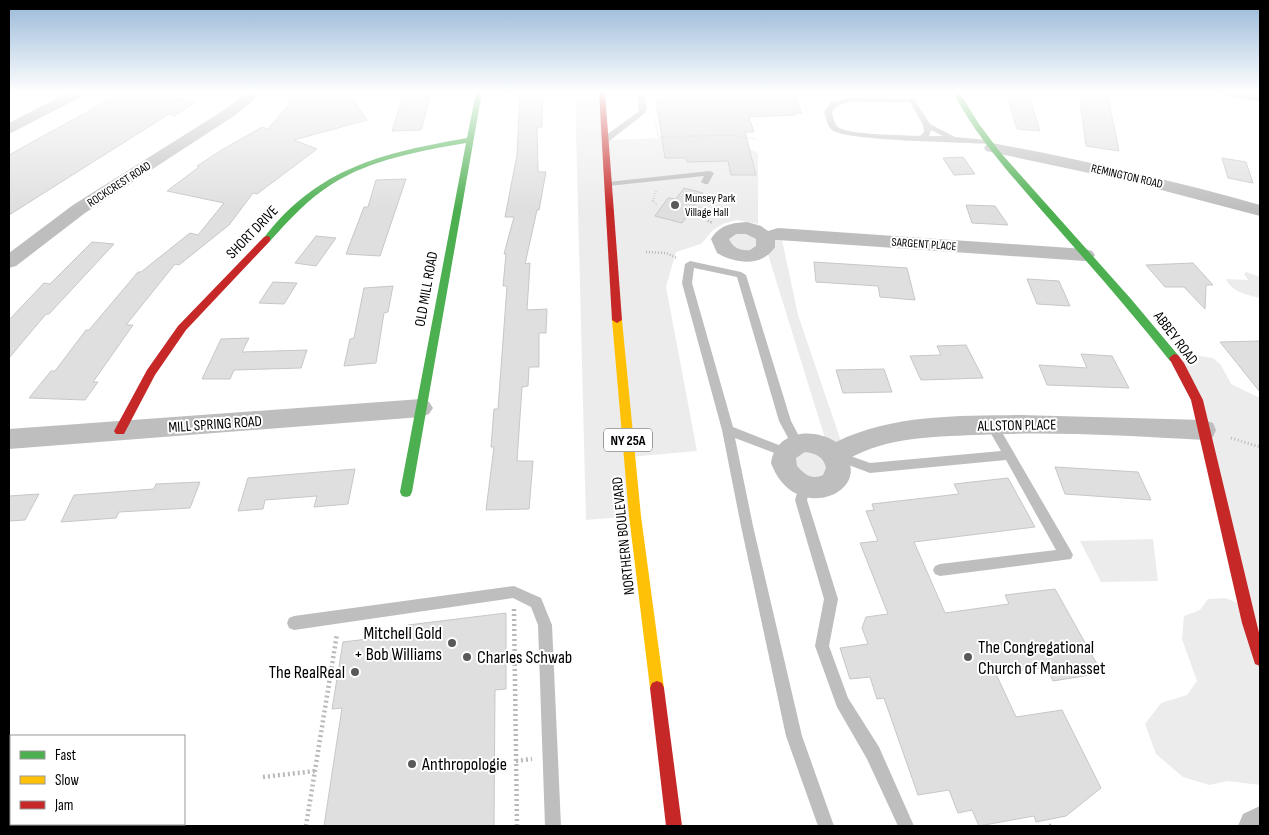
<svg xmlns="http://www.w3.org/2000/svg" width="1269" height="835" font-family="'Sofia Sans Condensed',sans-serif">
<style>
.green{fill:#ececec}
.building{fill:#dfdfdf;stroke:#c7c7c7}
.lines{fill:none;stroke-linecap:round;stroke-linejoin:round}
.path-far3{stroke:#b9b9b9;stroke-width:2;stroke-dasharray:0.5 2;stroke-linecap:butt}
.path-far2{stroke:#b9b9b9;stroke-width:2.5;stroke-dasharray:1 2;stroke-linecap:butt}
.path-far1{stroke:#b9b9b9;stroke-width:3;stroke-dasharray:1 2.5;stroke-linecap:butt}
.path{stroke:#b9b9b9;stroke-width:4.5;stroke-dasharray:2 3;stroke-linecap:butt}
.lane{fill:#bebebe;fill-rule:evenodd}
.street{fill:#bebebe;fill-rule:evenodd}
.fast{fill:#4caf50;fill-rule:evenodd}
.slow{fill:#ffc107;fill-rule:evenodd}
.jam{fill:#c62828;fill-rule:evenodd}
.poi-dot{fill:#595959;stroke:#fff;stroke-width:2}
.labels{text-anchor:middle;stroke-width:4;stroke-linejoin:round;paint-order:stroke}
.far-street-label{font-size:12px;fill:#000;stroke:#fff}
.far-poi-label{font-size:12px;fill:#000;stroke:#fff;text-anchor:start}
.shield{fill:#fff;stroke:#4c4c4c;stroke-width:1}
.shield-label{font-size:14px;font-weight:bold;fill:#000}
.street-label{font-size:15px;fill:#000;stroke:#fff}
.near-poi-label{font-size:18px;fill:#000;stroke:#fff;text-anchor:start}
</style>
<rect width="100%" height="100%" fill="#fff"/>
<g class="green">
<polygon points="575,92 602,92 606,140 722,136 758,153 758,224 736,220 723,224 713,230 701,244 676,252 666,287 697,451 629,457 635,516 586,520"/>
<polygon points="727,231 781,235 798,315 844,450 838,462 814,488 785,452 828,448 766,248 742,256 723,235"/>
<path d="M1246,272L1260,277V298C1248,295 1231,292 1226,279L1248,280L1244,274Z"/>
<polygon points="1192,355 1213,358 1221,365 1231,384 1260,398 1260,785 1228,781 1209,785 1183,777 1156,754 1145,724 1161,703 1187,695 1197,681 1182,639 1184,616 1200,610 1208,599 1226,598 1244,606 1183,358"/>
<polygon points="1153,539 1158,581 1101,582 1080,541"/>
</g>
<g class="building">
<polygon points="123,92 153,92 195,103 174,116 169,114 9,215 9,155"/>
<polygon points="291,92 348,92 367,120 294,140 317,149 257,194 253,193 229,225 179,265 175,264 126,325 133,325 93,382 98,382 85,400 29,398 51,371 55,371 86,330 89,330 138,272 141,272 190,233 198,235 224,203 167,191 199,167 197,166 220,151 262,127 268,129 289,104"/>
<polygon points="520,92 543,92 542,127 537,127 538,172 546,172 539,210 537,210 525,264 530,263 527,310 547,309 546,333 539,333 539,367 529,367 528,386 522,387 517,461 533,461 529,509 486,510 494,447 491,447 494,409 498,409 507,286 503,286 506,254 504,254 514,217 505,217 517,155"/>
<polygon points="664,92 676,92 680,97 718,95 717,92 793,92 802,113 795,113 796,115 749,117 754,132 745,132 756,175 731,175 728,161 687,162 686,158 665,158 656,100 666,100"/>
<polygon points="1006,92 1028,92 1040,131 1017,129"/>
<polygon points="1079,92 1107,92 1119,151 1086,146"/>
<polygon points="431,95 421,130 392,131 403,96"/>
<polygon points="963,157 975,174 954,175 943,158"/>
<polygon points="1222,158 1246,162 1253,183 1228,178"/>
<polygon points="406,179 380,256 346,254 364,207 368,207 376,180"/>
<polygon points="684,188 703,193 682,223 655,216 668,198 676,199"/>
<polygon points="966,205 995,206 1008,225 972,223"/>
<polygon points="316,236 336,238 316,266 295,263"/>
<polygon points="92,242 114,244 49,314 46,314 9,358 9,320 44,283 50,284"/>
<polygon points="814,262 907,268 915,300 880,297 878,286 816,282"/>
<polygon points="1193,263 1213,285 1206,285 1205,309 1184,287 1165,287 1146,265"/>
<polygon points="1027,279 1059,281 1070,306 1037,304"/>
<polygon points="273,282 297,283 284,304 259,303"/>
<polygon points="393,286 388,312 384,313 376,363 344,366 350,339 354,338 364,288"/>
<polygon points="249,338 242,352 307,350 301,368 234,370 230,379 202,379 221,339"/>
<polygon points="1260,341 1260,392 1220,342"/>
<polygon points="966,345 983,378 921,380 910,356 941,355 937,346"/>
<polygon points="1081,354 1112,356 1129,388 1047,385 1039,365 1087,368"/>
<polygon points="884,369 892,392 843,393 836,370"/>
<polygon points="1055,467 1138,472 1151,500 1065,494"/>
<polygon points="355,469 348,504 314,507 317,496 265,500 263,509 238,511 248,478"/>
<polygon points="1008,478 1035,527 914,542 945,613 1009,604 1005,595 1055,589 1102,673 1053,681 1046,667 996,674 1016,717 1062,710 1101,788 1066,816 1036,822 1034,816 979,826 972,810 958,813 949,790 918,795 884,698 877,699 870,677 850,679 840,648 868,644 862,628 866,617 888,614 860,543 878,541 866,511 874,510 872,504 959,494 954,484"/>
<polygon points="200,482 190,508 119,512 116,518 61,522 74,495 154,489 156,484"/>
<polygon points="39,494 25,520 9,521 9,496"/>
<polygon points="506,613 506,689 495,690 494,826 324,826 342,708 332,709 343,642 408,634 408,625"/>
</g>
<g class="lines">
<g class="path-far3">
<polyline points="798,92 810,116"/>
<polyline points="655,119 658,136 661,137 731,135 757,139"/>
<polyline points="656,191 653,201 657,205"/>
<polyline points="690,212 711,222"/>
<polyline points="692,212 696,206 701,207 697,214"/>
</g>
<g class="path-far2">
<polyline points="708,221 713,223"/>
<polyline points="646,252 666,253 677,258"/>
</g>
<polyline class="path-far1" points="1231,438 1260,447"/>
<g class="path">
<polyline points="514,609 517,826"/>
<polyline points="516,761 532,759"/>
<polyline points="263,777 315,771"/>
<polyline points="306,826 337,634"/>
<polyline points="1049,826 1053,826"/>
</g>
<g class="lane">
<polygon points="637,92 643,92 647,109 645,113 608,142 602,142 602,138 638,112 639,109"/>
<path d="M850,98L914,99L930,124L955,137L987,140L991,142L987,144C962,142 845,141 832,130C827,125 826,118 824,112L831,102ZM850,102H910L923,125L924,132L920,136C904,135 848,135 838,127C834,123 833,117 832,112L837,106ZM931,130L943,136H929Z"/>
<polygon points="710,171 714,173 708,184 705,184 701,182 704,176 608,186 604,184 608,182"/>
<polygon points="690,261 741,272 746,275 791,421 803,444 801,447 793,447 779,421 737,277 694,268 692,283 733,427 789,449 791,452 789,455 785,457 735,438 753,526 802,736 834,826 818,826 786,736 741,526 722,430 682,283 685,264"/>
<polygon points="992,421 996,422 1071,551 1073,555 1071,559 940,576 935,574 933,570 935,566 940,564 1056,550 1006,460 870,473 830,458 828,455 830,452 834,450 870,463 1001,451 986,425 988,422"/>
<polygon points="804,482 808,483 810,487 807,500 838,599 829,646 848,698 879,747 914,826 898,826 867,759 837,707 815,646 824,599 795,500 800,483"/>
<polygon points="514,586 541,598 552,625 561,826 545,826 538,625 531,607 513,598 294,630 289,628 287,623 289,618 294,616"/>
</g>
<g class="street">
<polygon points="69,92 87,92 85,95 9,134 9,123"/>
<polygon points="247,92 263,92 234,116 85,213 16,266 9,268 9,253 73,205 224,110"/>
<polygon points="1221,92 1260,94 1260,102 1223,95"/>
<path d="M992,143C1082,160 1172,180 1260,205V216L1127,181L986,151L984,148L986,145Z"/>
<path d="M747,222L761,226L768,231L778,228L1085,249L1092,251L1095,255L1092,259L1085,261L778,240H775V247C762,267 736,264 717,253L711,239C720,225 731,223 747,222ZM736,234H746L756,239V246L750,250C740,251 733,248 729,239Z"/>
<polygon points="421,399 429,402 433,408 429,414 421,417 9,449 9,429"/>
<path d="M1020,415L1204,420L1213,423L1216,430L1213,437L1204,440C1128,436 1051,431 975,435C930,437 888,437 848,459C866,496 793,523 771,463C776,431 812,427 836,442C893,414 958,416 1020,415ZM805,452C815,453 824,457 826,468L823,475C812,480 805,475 797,466L796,458Z"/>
<polygon points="1260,806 1260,826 1238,826 1243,814"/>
</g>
<g class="fast">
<path d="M476,92H482L412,492L410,496L406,497L402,496L400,492L466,143C420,151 372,159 332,184C308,199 289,220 270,241H264L263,239C318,167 383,153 467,138Z"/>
<path d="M953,92H959L979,124L1000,152L1131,299L1178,355L1179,358L1178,361H1170C1130,310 1087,262 1044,213C1011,175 976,137 953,92Z"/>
</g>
<polygon class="slow" points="617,317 622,320 641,516 664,688 662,693 657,695 652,693 650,688 629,516 612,320"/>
<g class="jam">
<polygon points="599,92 605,92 622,320 617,323 612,320"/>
<polygon points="267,236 270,237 270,241 186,330 155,375 124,434 116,434 114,431 147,370 178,326 264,237"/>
<polygon points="1174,354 1178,355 1184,363 1203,400 1260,637 1260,666 1255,664 1242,623 1191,400 1169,358"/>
<polygon points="657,681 662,683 664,688 682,826 666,826 650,688 652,683"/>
</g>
</g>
<linearGradient id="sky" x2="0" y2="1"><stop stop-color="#97b8d8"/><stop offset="0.44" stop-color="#fff"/><stop offset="1" stop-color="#fff" stop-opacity="0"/></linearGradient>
<rect width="1269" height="209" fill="url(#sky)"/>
<g class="poi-dot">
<circle cx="675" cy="205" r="5"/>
<circle cx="452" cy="643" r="5"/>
<circle cx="467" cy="657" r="5"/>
<circle cx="968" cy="657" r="5"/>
<circle cx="355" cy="672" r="5"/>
<circle cx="412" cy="764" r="5"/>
</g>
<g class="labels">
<g class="far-street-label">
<text transform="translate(1127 176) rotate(13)" y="4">REMINGTON ROAD</text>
<text transform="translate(119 184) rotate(-33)" y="4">ROCKCREST ROAD</text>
<text transform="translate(924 244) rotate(4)" y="4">SARGENT PLACE</text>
</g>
<g class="far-poi-label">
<text x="685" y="202">Munsey Park<tspan x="685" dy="14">Village Hall</tspan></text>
</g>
<rect class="shield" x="604" y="428.5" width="48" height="23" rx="4"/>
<g class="shield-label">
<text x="628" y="445">NY 25A</text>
</g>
<g class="street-label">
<text transform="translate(252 232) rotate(-46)" y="5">SHORT DRIVE</text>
<text transform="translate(426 289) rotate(-80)" y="5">OLD MILL ROAD</text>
<text transform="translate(1176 338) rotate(53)" y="5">ABBEY ROAD</text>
<text transform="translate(215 424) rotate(-4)" y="5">MILL SPRING ROAD</text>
<text transform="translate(1017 425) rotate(-1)" y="5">ALLSTON PLACE</text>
<text transform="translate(623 536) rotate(-96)" y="5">NORTHERN BOULEVARD</text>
</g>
<g class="near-poi-label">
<text x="442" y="639" text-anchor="end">Mitchell Gold<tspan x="442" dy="21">+ Bob Williams</tspan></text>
<text x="978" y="653">The Congregational<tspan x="978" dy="21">Church of Manhasset</tspan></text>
<text x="477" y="663">Charles Schwab</text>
<text x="345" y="678" text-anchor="end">The RealReal</text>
<text x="422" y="770">Anthropologie</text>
</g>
</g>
<rect width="1269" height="835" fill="none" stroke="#000000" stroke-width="20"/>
<rect x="10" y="735" width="175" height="90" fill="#ffffff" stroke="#999999"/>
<rect x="20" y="751" width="25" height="8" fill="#4caf50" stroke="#999999"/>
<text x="55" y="760" font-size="15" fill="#000000">Fast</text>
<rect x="20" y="776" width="25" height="8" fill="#ffc107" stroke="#999999"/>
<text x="55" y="785" font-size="15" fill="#000000">Slow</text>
<rect x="20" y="801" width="25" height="8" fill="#c62828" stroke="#999999"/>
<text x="55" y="810" font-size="15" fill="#000000">Jam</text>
</svg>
